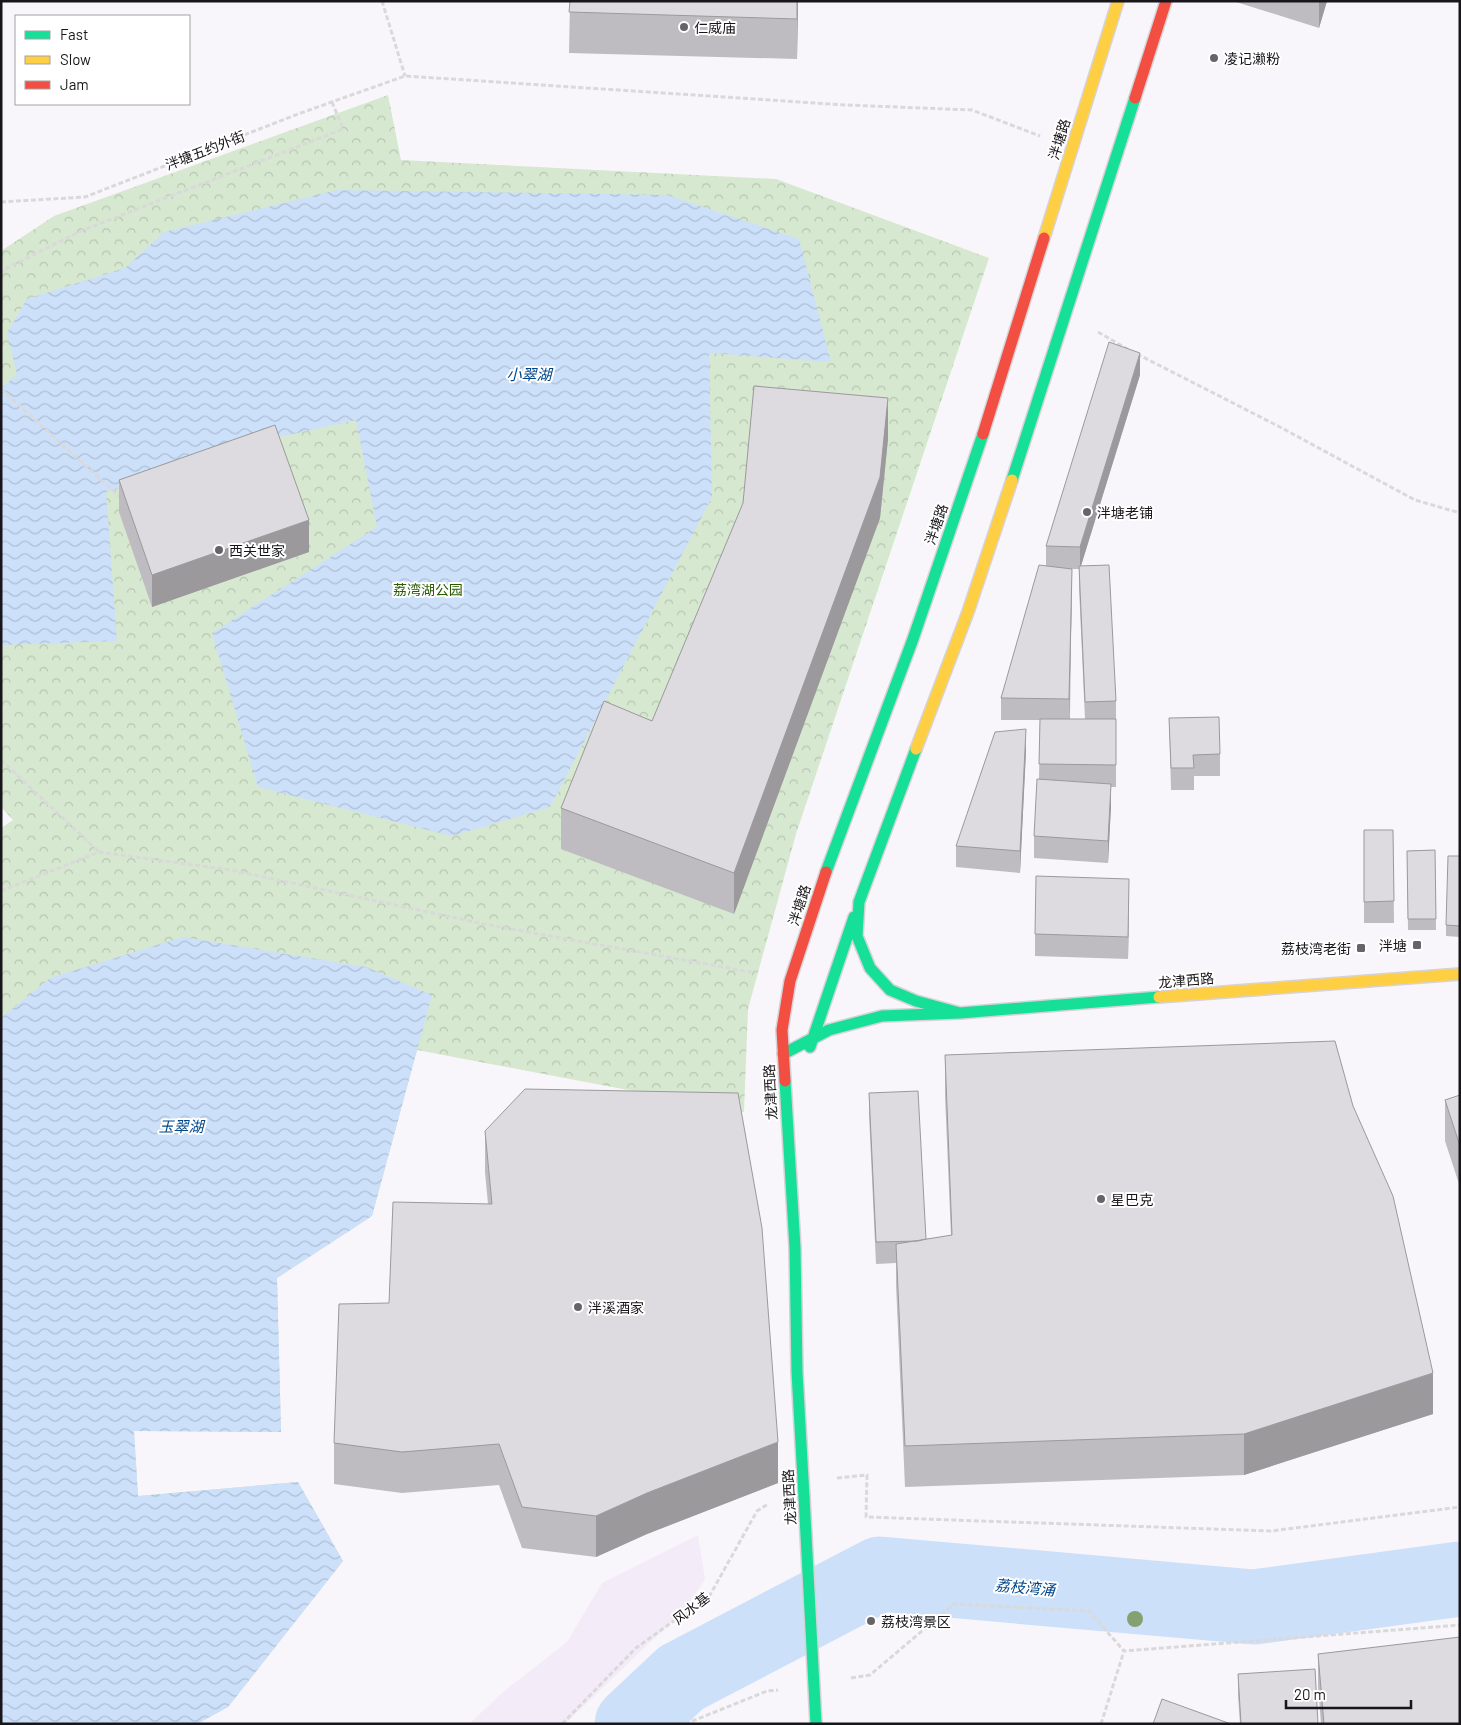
<svg xmlns="http://www.w3.org/2000/svg" width="1461" height="1725" viewBox="0 0 1461 1725" font-family="Barlow,'Noto Sans SC',sans-serif">
  <style>
    .built { fill: #f3ebf7 }
    .park { fill: url(#park-crowns) }
    .water { fill: url(#water-waves) }
    .lines { fill: none; stroke-linecap: round; stroke-linejoin: round }
    .river { stroke: #cce0fa; stroke-width: 75 }
    .fast-casing { stroke: #d6d3d8; stroke-width: 14 }
    .slow-casing { stroke: #d6d3d8; stroke-width: 14 }
    .jam-casing { stroke: #d6d3d8; stroke-width: 14 }
    .path { stroke: #dad9da; stroke-width: 3; stroke-dasharray: 5 2.5; stroke-linecap: butt }
    .fast { stroke: #16e098; stroke-width: 11 }
    .slow { stroke: #ffcf43; stroke-width: 11 }
    .jam { stroke: #f24e42; stroke-width: 11 }
    .fast-bridge-casing { stroke: #d6d3d8; stroke-width: 14; stroke-linecap: butt }
    .fast-bridge { stroke: #16e098; stroke-width: 11 }
    .tree { fill: #86a171 }
    .wall { fill: #bebcc0; fill-rule: evenodd }
    .shaded-wall { fill: #9b999c }
    .building { fill: #dddbdf; stroke: #9b999c }
    .poi-dot { fill: #676469; stroke: #fff; stroke-width: 2 }
    .labels { text-anchor: middle; dominant-baseline: central; stroke-width: 4; stroke-linejoin: round; paint-order: stroke }
    .poi-label { font-size: 14px; fill: #18161a; stroke: #fff; text-anchor: start }
    .street-label { font-size: 14px; fill: #18161a; stroke: #fff }
    .park-label { font-size: 14px; fill: #275c00; stroke: #fff }
    .water-label { font-size: 15px; font-style: italic; fill: #004689; stroke: #fff }
  </style>
  <defs>
    <pattern id="park-crowns" width="20" height="18" patternUnits="userSpaceOnUse" patternTransform="scale(1.25)"><rect width="20" height="18" fill="#d6e8cf"/><path d="M2 6a3 3 0 1 1 6 0M12 15a3 3 0 1 1 6 0" fill="none" stroke="#b7c6b1"/></pattern>
    <pattern id="water-waves" width="16" height="10" patternUnits="userSpaceOnUse" patternTransform="scale(1.25)"><rect width="16" height="10" fill="#cce0fa"/><path d="M0 5q4-4 8 0t8 0" fill="none" stroke="#aebfd6"/></pattern>
  </defs>
  <rect width="100%" height="100%" fill="#f9f6fb"/>
  <!-- built -->
  <path class="built" d="M698,1535L705,1579L686,1608L565,1724H469L503,1692L567,1642L602,1583Z"/>
  <!-- park -->
  <path class="park" d="M388,95L401,160L776,179L989,258L796,834L748,1009L744,1112L417,1050L372,1216L277,1278L281,1432L134,1431L138,1496L298,1482L343,1561L228,1707L197,1724H1V828L13,820L1,807V251L54,216Z"/>
  <!-- water -->
  <path class="water" d="M337,190L667,195L799,239L831,362L709,353L712,497L550,807L452,836L258,787L212,633L377,527L356,420L261,441L106,492L117,641L1,645V389L17,374L7,333L27,299L125,268L164,232Z
    M183,937L366,967L432,995L372,1216L277,1278L281,1432L134,1431L138,1496L298,1482L343,1561L228,1707L197,1724H1V1018L50,978Z"/>
  <g class="lines">
    <!-- river -->
    <path class="river" d="M632,1724L681,1678L880,1574L1254,1607L1460,1579"/>
    <defs>
      <path id="fast" d="M1012,480L1135,98
        M916,749L859,902L857,936L870,968L890,990L916,1001L960,1013
        M826,872L913,639L983,434
        M810,1047L854,917
        M783,1054L829,1030L882,1016L960,1013L1159,997
        M785,1081L795,1248L797,1372L804,1497"/>
      <path id="slow" d="M1044,238L1118,1
        M916,749L968,612L1012,480
        M1159,997L1460,974"/>
      <path id="jam" d="M1135,98L1166,1
        M983,434L1044,238
        M785,1081L782,1030L790,981L826,872"/>
    </defs>
    <!-- fast casing -->
    <use href="#fast" class="fast-casing"/>
    <!-- slow casing -->
    <use href="#slow" class="slow-casing"/>
    <!-- jam casing -->
    <use href="#jam" class="jam-casing"/>
    <!-- path -->
    <path class="path" d="M382,1L405,76
      M1,202L85,197L298,114L405,76L846,105L972,110L1040,136
      M1,275L5,269L81,231L343,129L332,102
      M1098,332L1129,350
      M1137,354L1278,426L1415,500L1460,513
      M1,389L121,498
      M1,760L99,852
      M1,891L99,852L231,870L484,924L756,973
      M837,1478L867,1475L866,1517L1271,1531L1460,1507
      M851,1678L870,1675L954,1604L1089,1611L1124,1651L1460,1625
      M562,1724L636,1648L710,1595L757,1511L768,1504
      M685,1724L767,1691L778,1690
      M1101,1724L1124,1651"/>
    <!-- fast -->
    <use href="#fast" class="fast"/>
    <!-- slow -->
    <use href="#slow" class="slow"/>
    <!-- jam -->
    <use href="#jam" class="jam"/>
    <defs>
      <path id="fast-bridge" d="M804,1497L816,1724"/>
    </defs>
    <!-- fast-bridge casing -->
    <use href="#fast-bridge" class="fast-bridge-casing"/>
    <!-- fast-bridge -->
    <use href="#fast-bridge" class="fast-bridge"/>
  </g>
  <!-- trees -->
  <circle class="tree" cx="1135" cy="1619" r="8"/>
  <!-- wall -->
  <path class="wall" d="M570,1H798L797,59L569,53Z
    M1233,1H1327L1319,28Z
    M1140,375L1081,566L1116,701V787H1111V806L1108,863L1034,858V836L1039,779L1040,720H1001V698L1046,566V546ZM1072,569H1079V588L1085,719H1070Z
    M888,439L880,518L734,914L561,849V808L652,721Z
    M119,480L309,552L152,607L119,512Z
    M1169,718L1220,754V776H1194V790H1171Z
    M1026,751L1020,873L956,867V846Z
    M1364,830H1393L1394,923H1364Z
    M1435,850L1436,930H1408L1407,851Z
    M1460,856V937L1446,936V925Z
    M1129,901L1128,959L1035,956V934Z
    M945,1055L1433,1414L1244,1475L905,1487L896,1285V1263L876,1264L869,1115V1093L926,1239L951,1236L945,1096Z
    M1460,1095V1187L1445,1141V1100Z
    M485,1131L778,1483L647,1534L596,1557L522,1548L499,1485L402,1493L334,1484V1443L389,1303L488,1204L485,1172Z
    M1318,1654L1460,1724H1321L1318,1686Z
    M1238,1674L1318,1724H1240L1238,1696Z"/>
  <!-- shaded-wall -->
  <path class="shaded-wall" d="M797,1H798L797,59Z
    M1319,1H1327L1319,28Z
    M1140,353V375L1080,569V547Z
    M888,398V439L880,518L734,914V873Z
    M309,520V552L152,607V575Z
    M1072,569V591L1069,721V699Z
    M1026,729V751L1020,873V851Z
    M1111,784V806L1108,863V841Z
    M1129,879V901L1128,959V937Z
    M1433,1373V1414L1244,1475V1434Z
    M778,1442V1483L647,1534L596,1557V1516L647,1493Z"/>
  <!-- building -->
  <path class="building" d="M570,1H797V19L569,12Z
    M1109,342L1140,353L1080,547L1046,546Z
    M754,386L888,398L880,477L734,873L561,808L604,701L652,721L743,503Z
    M275,425L309,520L152,575L119,480Z
    M1039,565L1072,569L1069,699L1001,698Z
    M1109,565L1116,701L1085,702L1079,566Z
    M1219,717L1220,754L1193,755L1194,768H1171L1169,718Z
    M1040,719H1116V765L1039,764Z
    M1026,729L1020,851L956,846L995,732Z
    M1037,779L1111,784L1108,841L1034,836Z
    M1364,830H1393L1394,901L1364,902Z
    M1435,850L1436,919H1408L1407,851Z
    M1448,856H1460V926L1446,925Z
    M1036,876L1129,879L1128,937L1035,934Z
    M1335,1041L1353,1106L1393,1196L1433,1373L1244,1434L905,1446L896,1244L952,1235L945,1055Z
    M525,1089L738,1093L762,1228L778,1442L647,1493L596,1516L522,1507L499,1444L402,1452L334,1443L339,1304L389,1303L393,1202L492,1204L485,1131Z
    M918,1091L926,1239L918,1241L876,1242L869,1093Z
    M1460,1095V1146L1445,1100Z
    M1460,1637V1724H1324L1318,1654Z
    M1315,1669L1318,1724H1241L1238,1674Z
    M1162,1699L1231,1724H1153Z"/>
  <!-- markers -->
  <g class="poi-dot">
    <circle cx="684" cy="27" r="5"/>
    <circle cx="1214" cy="58" r="5"/>
    <circle cx="1087" cy="512" r="5"/>
    <circle cx="219" cy="550" r="5"/>
    <rect x="1412" y="940" width="10" height="10" rx="2.5"/>
    <rect x="1356" y="943" width="10" height="10" rx="2.5"/>
    <circle cx="1101" cy="1199" r="5"/>
    <circle cx="578" cy="1307" r="5"/>
    <circle cx="871" cy="1621" r="5"/>
  </g>
  <g class="labels">
    <!-- poi labels -->
    <g class="poi-label">
      <text x="694" y="27">仁威庙</text>
      <text x="1224" y="58">凌记濑粉</text>
      <text x="1097" y="512">泮塘老铺</text>
      <text x="229" y="550">西关世家</text>
      <text x="1407" y="945" text-anchor="end">泮塘</text>
      <text x="1351" y="948" text-anchor="end">荔枝湾老街</text>
      <text x="1111" y="1199">星巴克</text>
      <text x="588" y="1307">泮溪酒家</text>
      <text x="881" y="1621">荔枝湾景区</text>
    </g>
    <!-- street labels -->
    <g class="street-label">
      <text transform="translate(1059 139) rotate(-73)">泮塘路</text>
      <text transform="translate(205 150) rotate(-21)">泮塘五约外街</text>
      <text transform="translate(936 524) rotate(-71)">泮塘路</text>
      <text transform="translate(799 905) rotate(-72)">泮塘路</text>
      <text transform="translate(1186 980) rotate(-5)">龙津西路</text>
      <text transform="translate(770 1092) rotate(-93)">龙津西路</text>
      <text transform="translate(789 1497) rotate(-93)">龙津西路</text>
      <text transform="translate(691 1608) rotate(-38)">风水基</text>
    </g>
    <!-- park labels -->
    <g class="park-label">
      <text x="428" y="589">荔湾湖公园</text>
    </g>
    <!-- water labels -->
    <g class="water-label">
      <text x="529" y="374">小翠湖</text>
      <text x="181" y="1126">玉翠湖</text>
      <text transform="translate(1025 1587) rotate(5)">荔枝湾涌</text>
    </g>
  </g>
  <!-- border -->
  <rect width="1461" height="1725" fill="none" stroke="#18161a" stroke-width="5"/>
  <!-- legend -->
  <rect x="15" y="15" width="175" height="90" fill="#ffffff" stroke="#a3a2a3"/>
  <rect x="25" y="31" width="25" height="8" fill="#16e098" stroke="#a3a2a3"/>
  <text x="60" y="40" font-size="15" fill="#18161a">Fast</text>
  <rect x="25" y="56" width="25" height="8" fill="#ffcf43" stroke="#a3a2a3"/>
  <text x="60" y="65" font-size="15" fill="#18161a">Slow</text>
  <rect x="25" y="81" width="25" height="8" fill="#f24e42" stroke="#a3a2a3"/>
  <text x="60" y="90" font-size="15" fill="#18161a">Jam</text>
  <!-- scale -->
  <path d="M1286 1700v8h125v-8" fill="none" stroke="#18161a" stroke-width="2.5"/>
  <text x="1294" y="1700" font-size="15" fill="#18161a" stroke="#ffffff" stroke-width="4" paint-order="stroke">20 m</text>
</svg>
